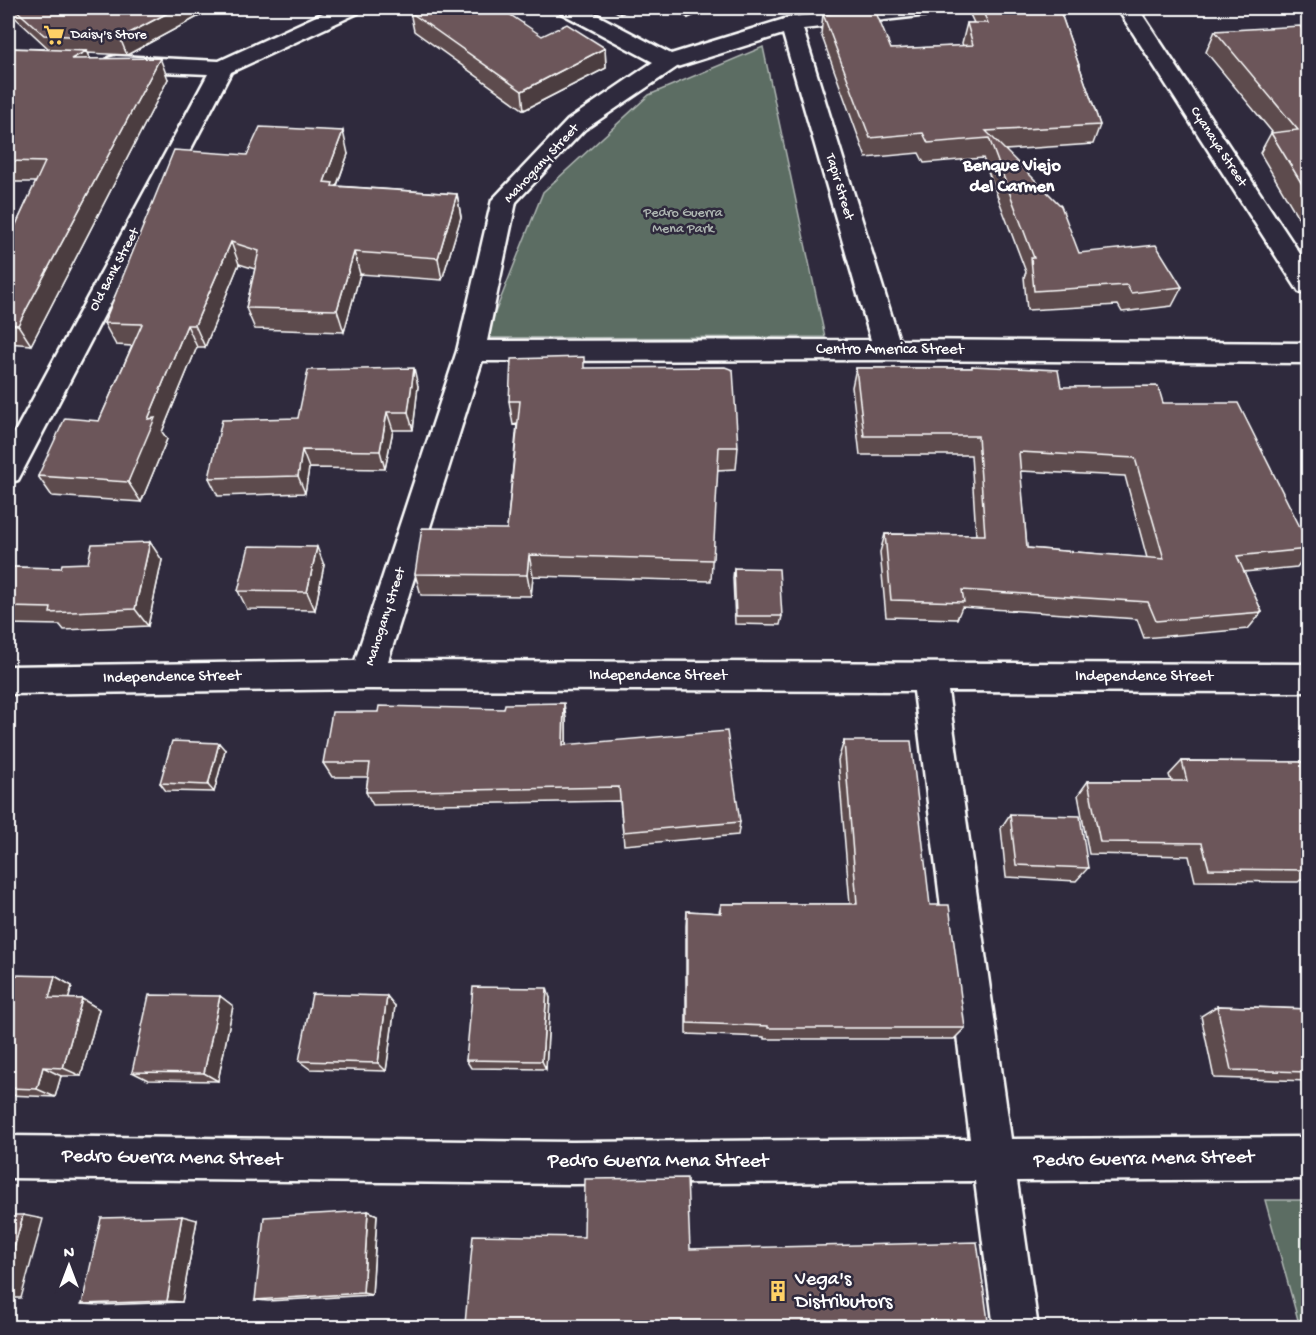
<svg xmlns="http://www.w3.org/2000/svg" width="1316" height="1335" viewBox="0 0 1316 1335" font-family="'Gochi Hand',sans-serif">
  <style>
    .green { fill: #5c6d64; stroke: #aeb6b2; stroke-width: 1.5 }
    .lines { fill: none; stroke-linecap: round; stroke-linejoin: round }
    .minor-casing { stroke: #fff; stroke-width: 5 }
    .minor { fill: #2f2a3d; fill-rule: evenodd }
    .wall { fill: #5d4b4d; stroke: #fff; stroke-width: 1.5; fill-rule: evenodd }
    .shaded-wall { fill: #4c3d3f; stroke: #fff; stroke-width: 1.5 }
    .building { fill: #6c575a; stroke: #fff; stroke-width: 1.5; fill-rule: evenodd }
    .labels { text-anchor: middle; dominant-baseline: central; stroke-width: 5; stroke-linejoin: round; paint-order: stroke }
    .far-poi-label { font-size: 14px; fill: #fff; stroke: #2f2a3d; text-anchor: start }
    .far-street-label { font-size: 14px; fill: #fff; stroke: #2f2a3d }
    .far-park-label { font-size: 14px; fill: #aeb6b2; stroke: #2f2a3d }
    .street-label { font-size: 16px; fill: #fff; stroke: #2f2a3d }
    .far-district-label { font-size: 18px; font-weight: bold; fill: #fff; stroke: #2f2a3d }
    .near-street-label { font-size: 20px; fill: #fff; stroke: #2f2a3d }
    .near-poi-label { font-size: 20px; fill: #fff; stroke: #2f2a3d; text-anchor: start }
  </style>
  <rect width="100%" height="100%" fill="#2f2a3d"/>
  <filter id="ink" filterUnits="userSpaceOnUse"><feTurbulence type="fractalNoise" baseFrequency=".0167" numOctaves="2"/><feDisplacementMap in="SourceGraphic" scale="12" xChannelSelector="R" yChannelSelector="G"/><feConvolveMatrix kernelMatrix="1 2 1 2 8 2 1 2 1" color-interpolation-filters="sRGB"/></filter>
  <g filter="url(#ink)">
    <!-- green -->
    <path class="green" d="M763,47L825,337L485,338L543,192L649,95Z
      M1265,1200H1308V1327H1300Z"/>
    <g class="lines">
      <defs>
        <path id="minor" d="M334,8H361L358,13L231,72L18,480L8,483V445L208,74L116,70L108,68L105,63L108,58L116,56L219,61Z
          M558,8H584L671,54L791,17L883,8H948L946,13L938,14L803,29L899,340L1308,343V363L888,360L482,361L388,661L1308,664V692L948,691L1011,1139L1308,1137V1179L1017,1181L1038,1328H994L975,1181L572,1184L8,1178V1136L572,1142L970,1139L914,691L367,689L8,694V666L355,661L457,351L492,200L568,120L653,62L561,13ZM783,34L871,340L487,341L516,202L584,130L677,67Z
          M1117,8H1138L1308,266V295L1299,292Z"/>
      </defs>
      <!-- minor casing -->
      <use href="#minor" class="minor-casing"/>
      <!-- minor -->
      <use href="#minor" class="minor"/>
    </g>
    <!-- wall -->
    <path class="wall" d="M8,8H214L127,55L87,53L90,59L168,79L31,345L8,343V242L36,182H8V48L49,49L8,11Z
      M610,8H635L620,14Z
      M672,8H711L688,18Z
      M967,8H1059L1100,125L1093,144L1005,150L1079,253L1182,287L1172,306L1122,312L1118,305L1027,310L1024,277L1026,272L983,158L924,163L919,153L866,158L821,34L823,14L891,49L963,46L962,43L967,23H974Z
      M410,12L605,48L606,68L524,110L414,31Z
      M1215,31L1308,37V234L1260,153L1271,133L1272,132L1206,52Z
      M348,154L337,186L457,194L461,217L442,280L360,274L344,332L255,329L246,308L255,269L239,264L205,347H197L162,432L167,439L141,502L52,496L38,476L99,421L132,346L116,345L104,323L247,155Z
      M972,366L1061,387L1163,403L1308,543V552L1297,567L1244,572L1262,612L1248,629L1144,638L1137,619L962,607L957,619L886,617L880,552L885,534L976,535L971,455H860L852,387L856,368H972ZM1020,471L1125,476L1147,558L1027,548Z
      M585,368L738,447L736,469L717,470L711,581L533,576L531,596L421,595L415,574L507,529L517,424L513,425L509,401Z
      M418,386L413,430H393L385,469L309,468L305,493L218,496L209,478L298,418Z
      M162,560L148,626L64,630L60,625L8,624V567L61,568Z
      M324,565L315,610L247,609L238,591Z
      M734,568L782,616L780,625L735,624L733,578Z
      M378,712L566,718V745L740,822L738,835L624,845L620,801L373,805L366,792L368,777H332L323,763Z
      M844,741L930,905L965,1028L954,1039H764V1037L686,1034V926L687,911L719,913L721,904H850L838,760Z
      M225,750L214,792L166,791L160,783Z
      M1182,761L1308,762V874L1298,882L1195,881L1189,856L1089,854L1078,795L1088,781H1171L1169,775Z
      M1010,814L1088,868L1076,881L1006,877L1001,828Z
      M55,976L72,986L68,999H82L99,1009L81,1076H61L55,1097L8,1095V985Z
      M220,996L233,1006L218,1081L148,1080L132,1072Z
      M550,998L546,1069L471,1068L466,1060Z
      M395,1006L386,1071L310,1069L299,1061Z
      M1217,1006L1308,1009V1081L1214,1078L1201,1016Z
      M368,1211L377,1215L372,1295L268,1301L255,1300Z
      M197,1220L182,1302L101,1305L82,1304Z
      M690,1249L989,1328H553L465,1324Z"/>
    <!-- shaded-wall -->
    <path class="shaded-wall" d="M177,8H214L127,55L120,38Z
      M620,8H635L620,14Z
      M688,8H711L688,18Z
      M605,48L606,68L524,110L522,91Z
      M86,51L96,72L71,59Z
      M160,58L168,79L31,345L18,325Z
      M343,131L348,154L335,190L324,182Z
      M457,194L461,217L442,280L438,258Z
      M231,242L239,264L205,347L195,325Z
      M354,252L360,274L344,332L337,310Z
      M187,325L197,347L162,432L167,439L141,502L128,482L148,419Z
      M414,368L418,386L413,430L408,412Z
      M387,412L393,430L385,469L380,451Z
      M302,450L309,468L305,493L298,476Z
      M150,542L162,560L148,626L135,609Z
      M317,547L324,565L315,610L307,592Z
      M529,555L533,576L531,596L527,575Z
      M564,703L566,718V759L563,745Z
      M219,743L225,750L214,792L208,785Z
      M55,976L72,986L66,1008L49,998Z
      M547,988L550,998L546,1069L542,1061Z
      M220,996L233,1006L218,1081L204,1073Z
      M387,996L395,1006L386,1071L378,1063Z
      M82,999L99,1009L81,1076L63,1068Z
      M43,1067L61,1076L55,1097L37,1089Z
      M368,1211L377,1215L372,1295L363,1293Z
      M23,1215L43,1219L21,1298H8V1270Z
      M182,1216L197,1220L182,1302L167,1301Z"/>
    <!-- building -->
    <path class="building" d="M14,8H177L120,38L44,35Z
      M420,8H500L542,36L567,24L605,48L522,91L410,12Z
      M981,8H1059L1100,125L986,131L1061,206L1079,253L1156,245L1182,287L1131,293L1127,285L1034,291L1031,258H1034L989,138L928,143L923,133L870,138L823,14L875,10L891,49L973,45L967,23H988Z
      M1300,26L1308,37V194L1271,133L1298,130L1215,31Z
      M8,48L86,51L71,59L160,58L18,325L8,324V242L45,162L8,161Z
      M260,127L343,131L324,182L333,183L332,186L457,194L438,258L354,252L337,310L246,308L259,251L231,242L195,325H187L148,419L155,418L128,482L38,476L65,418L99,421L142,324L104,323L174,150L247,155Z
      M584,357V368L725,367L733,370L738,447H719L713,560L529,555L527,575L415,574L422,528L507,529L520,401H509L511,359Z
      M972,366L1058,370L1061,387L1158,386L1163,403H1238L1308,543V549L1237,556L1262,612L1156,621L1148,602L962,590L964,602L891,600L885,534L985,535L978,436H864L856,368H972ZM1019,452L1135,458L1164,559L1027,548Z
      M414,368L408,412H387L380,451L302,450L298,476L209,478L222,420L298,418L308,370Z
      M150,542L135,609L50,613L51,608L8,607V567L61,568L62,564L88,563L92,544Z
      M249,546L317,547L307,592L238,591Z
      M734,568L779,569L782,616H736Z
      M564,703L563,745L727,731L740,822L623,832L619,787L366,792L370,763H323L332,712H378L379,706L504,709L505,704Z
      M172,741L219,743L208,785L160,783Z
      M844,741H911L930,905H949L965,1028H768V1026L687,1023V911L721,913V904H857Z
      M1182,761L1308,762V843H1306L1308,850V870L1209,869L1202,843L1100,842L1088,781H1187Z
      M1010,814L1080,816L1088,868L1016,865Z
      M11,975L55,976L49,998L82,999L63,1068L43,1067L37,1089L8,1088V985Z
      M473,987L547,988L542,1061L466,1060Z
      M312,994L387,996L378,1063L299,1061Z
      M149,995L220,996L204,1073L132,1072Z
      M1217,1006L1308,1009V1072L1231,1070Z
      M687,1178L690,1249L977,1242L989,1328H579L465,1324L473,1235L584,1237L585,1179Z
      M368,1211L363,1293L255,1300L264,1217Z
      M8,1215H23L8,1270Z
      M182,1216L167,1301L82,1304L101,1218Z"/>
  </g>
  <!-- icons -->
  <defs>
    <symbol id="supermarket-bare" viewBox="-9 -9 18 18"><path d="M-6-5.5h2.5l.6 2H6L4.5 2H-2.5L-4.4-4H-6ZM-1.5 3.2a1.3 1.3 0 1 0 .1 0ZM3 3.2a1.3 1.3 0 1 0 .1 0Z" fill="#ffd166" stroke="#2f2a3d" stroke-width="2.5" paint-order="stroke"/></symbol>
    <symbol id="building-bare" viewBox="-9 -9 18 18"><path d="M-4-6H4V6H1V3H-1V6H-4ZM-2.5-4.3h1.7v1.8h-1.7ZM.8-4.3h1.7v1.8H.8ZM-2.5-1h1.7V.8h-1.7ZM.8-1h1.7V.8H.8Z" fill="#ffd166" stroke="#2f2a3d" stroke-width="2.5" paint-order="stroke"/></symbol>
  </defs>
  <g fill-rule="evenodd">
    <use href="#supermarket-bare" x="39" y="20" width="30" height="30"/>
    <use href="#building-bare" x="763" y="1276" width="30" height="30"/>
  </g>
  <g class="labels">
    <!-- far-poi labels -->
    <g class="far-poi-label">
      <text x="71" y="35">Daisy's Store</text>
    </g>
    <!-- far-street labels -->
    <g class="far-street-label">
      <text transform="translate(1218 147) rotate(57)">Cyanaya Street</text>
      <text transform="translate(542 164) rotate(-47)">Mahogany Street</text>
      <text transform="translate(839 187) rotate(73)">Tapir Street</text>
      <text transform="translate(115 270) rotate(-62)">Old Bank Street</text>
      <text transform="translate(386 617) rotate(-72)">Mahogany Street</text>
    </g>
    <!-- far-park labels -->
    <g class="far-park-label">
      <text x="683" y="213">Pedro Guerra<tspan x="683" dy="16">Mena Park</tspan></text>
    </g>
    <!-- street labels -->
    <g class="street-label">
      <text x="890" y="350">Centro America Street</text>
      <text x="658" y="676">Independence Street</text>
      <text x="1144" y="677">Independence Street</text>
      <text transform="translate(172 678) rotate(-1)">Independence Street</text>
    </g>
    <!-- far-district labels -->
    <g class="far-district-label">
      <text x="1012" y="166">Benque Viejo<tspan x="1012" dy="21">del Carmen</tspan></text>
    </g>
    <!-- near-street labels -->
    <g class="near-street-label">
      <text transform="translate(172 1159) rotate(1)">Pedro Guerra Mena Street</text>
      <text transform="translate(1144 1160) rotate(-1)">Pedro Guerra Mena Street</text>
      <text x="658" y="1162">Pedro Guerra Mena Street</text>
    </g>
    <!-- near-poi labels -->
    <g class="near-poi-label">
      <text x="795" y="1280">Vega's<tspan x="795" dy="23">Distributors</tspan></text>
    </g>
  </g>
  <!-- margin -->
  <rect width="1316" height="1335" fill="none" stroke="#2f2a3d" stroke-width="30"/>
  <rect x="15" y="15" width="1286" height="1305" fill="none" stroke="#fff" stroke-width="2" filter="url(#ink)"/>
  <!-- north arrow -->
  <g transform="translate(69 1266)" stroke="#2f2a3d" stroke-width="4.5" paint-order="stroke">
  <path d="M0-4.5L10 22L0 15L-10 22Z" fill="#ffffff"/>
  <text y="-9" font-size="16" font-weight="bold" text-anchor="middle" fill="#ffffff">N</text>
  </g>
</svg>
